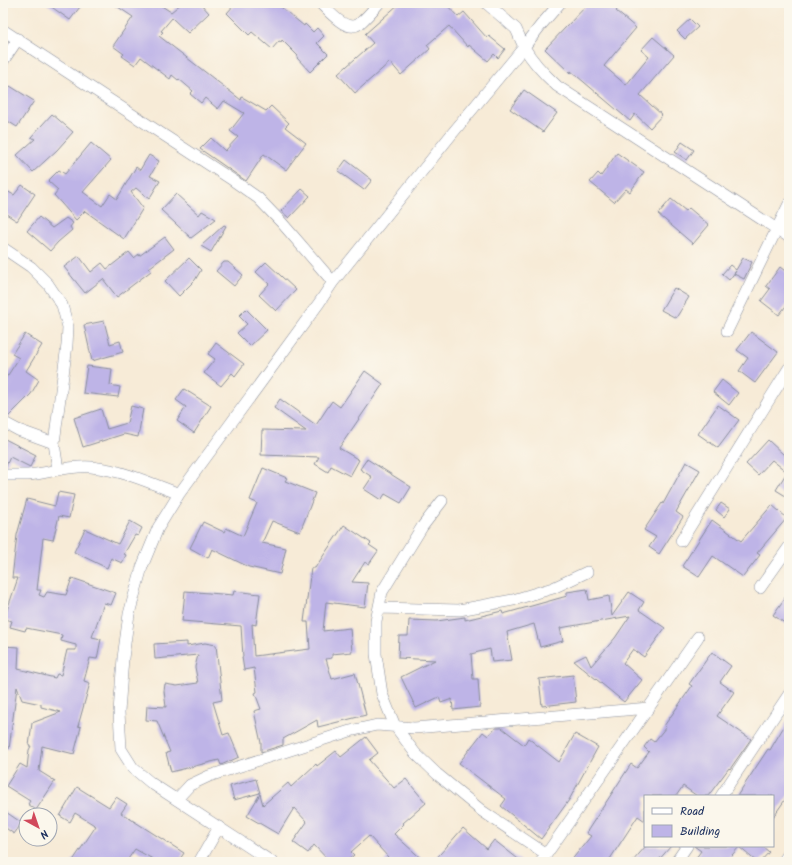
<svg xmlns="http://www.w3.org/2000/svg" width="792" height="865" viewBox="0 0 792 865" font-family="Kalam,sans-serif">
  <style>
    .building { fill: #beb4e7 }
    .lines { fill: none; stroke-linecap: round; stroke-linejoin: round }
    .street-casing { stroke: #898d9a; stroke-width: 12 }
    .street { stroke: #fff; stroke-width: 11 }
  </style>
  <rect width="100%" height="100%" fill="#fbf7ec"/>
  <filter id="ink" filterUnits="userSpaceOnUse"><feTurbulence type="fractalNoise" baseFrequency=".025" numOctaves="2"/><feDisplacementMap in="SourceGraphic" scale="8" xChannelSelector="R" yChannelSelector="G"/><feConvolveMatrix kernelMatrix="1 2 1 2 8 2 1 2 1" color-interpolation-filters="sRGB"/></filter>
  <filter id="wash" filterUnits="userSpaceOnUse"><feTurbulence type="fractalNoise" baseFrequency=".012" numOctaves="4" result="noise"/><feDisplacementMap in="SourceGraphic" scale="16" xChannelSelector="R" yChannelSelector="G"/><feGaussianBlur stdDeviation="0.9" result="paint"/><feColorMatrix in="noise" values="0 0 0 0 0 0 0 0 0 0 0 0 0 0 0 0 0 1.4 0 .05"/><feComposite in="paint" operator="in"/></filter>
  <g filter="url(#wash)">
    <rect width="100%" height="100%" fill="#f7ebd7"/>
    <g id="blocks">
      <!-- building -->
      <path class="building" d="M46,3H83L70,20Z
        M112,3H157L171,12L182,3H200L209,13L188,33L172,18L161,31L163,32L159,36L241,100L242,97L266,111L271,106L289,123L285,127L306,143L286,170L264,154L246,181L200,149L211,138L225,151L238,137L230,131L244,113L224,101L218,109L205,98L201,103L190,94L193,91L179,79L178,80L172,75L170,79L141,57L135,65L122,56L124,54L113,46L133,17Z
        M236,3H276L304,26L305,24L313,32L317,28L324,36L317,43L328,54L310,72L297,58L298,56L282,40L281,42L279,41L272,49L252,32L249,35L227,13Z
        M400,3H445L458,17L464,12L487,38L489,36L505,49L498,58L494,54L488,61L469,45L468,47L449,26L427,45L430,49L401,75L390,62L355,93L338,74L373,43L365,34Z
        M589,3H623L616,11L636,28L604,66L626,85L649,57L641,50L653,37L674,55L640,95L662,115L650,128L635,114L630,121L571,71L570,73L545,49Z
        M690,19L698,27L685,39L677,31Z
        M10,86L34,101L17,127L3,118V97Z
        M524,90L557,113L543,132L510,109Z
        M52,114L73,132L57,150L33,172L17,155L35,139L31,137Z
        M682,142L694,150L687,160L675,152Z
        M91,143L111,160L83,192L102,206L110,194L117,199L136,167L140,170L149,155L159,161L150,176L160,181L149,199L136,188L131,192L143,208L124,239L85,211L76,220L54,195L58,190L48,181L59,170L65,174Z
        M617,153L644,172L630,192L626,189L614,202L590,182L598,173L601,176Z
        M346,160L372,180L364,190L338,171Z
        M22,185L35,194L17,221L3,212V189L14,195Z
        M302,189L310,196L289,218L281,211Z
        M176,194L199,215L202,211L216,219L191,238L161,210Z
        M671,199L686,211L689,208L709,225L693,244L658,214Z
        M39,217L52,228L66,218L73,223L70,227L72,230L58,242L50,251L27,231Z
        M224,225L226,226L211,252L201,246Z
        M165,237L174,249L149,268L151,271L117,297L103,279L85,293L64,267L79,256L91,272L102,263L107,269L129,252L134,258L139,254V256Z
        M189,258L201,270L195,280L179,296L165,281Z
        M743,258L752,262L744,279L734,274L736,271L729,280L722,274L730,265L736,270Z
        M224,262H228L243,275L234,286L216,271Z
        M266,262L296,290L276,311L259,295L269,284L256,272Z
        M780,267L789,274V302L779,315L761,301L770,289L766,286Z
        M674,288L689,297L676,318L661,310Z
        M246,309L267,330L250,346L237,333L247,324L239,316Z
        M104,321L110,344L120,341L123,352L92,361L84,325Z
        M751,332L778,352L755,383L739,371L748,358L737,350Z
        M25,334L42,345L26,371L39,380L31,394L8,417L3,415V381L8,375L19,358L12,354Z
        M216,343L244,364L235,376L232,373L221,386L204,373L215,359L208,354Z
        M87,366L112,369L110,385L120,387L118,397L83,393Z
        M365,371L383,384L339,448L359,460L350,476L331,466L328,472L315,464L319,457L261,455L262,430L306,431L274,408L280,399L316,425L332,401L340,407Z
        M722,380L738,393L729,405L713,392Z
        M184,389L211,406L194,433L177,421L186,407L176,400Z
        M718,405L739,420L718,448L698,434Z
        M131,406L143,409L138,437L124,434L83,447L74,418L101,409L107,429L127,423Z
        M3,438L36,455L30,467L10,457L5,468H3Z
        M768,440L784,455L789,449V498L776,490L787,472L772,460L758,475L746,464Z
        M367,459L411,487L401,503L385,494L381,500L364,489L372,477L360,469Z
        M686,462L700,470L676,512L683,517L659,554L649,547L656,537L644,530L662,503L663,504Z
        M263,468L287,478L285,481L315,493L300,532L272,521L262,543L286,548L280,574L249,567L212,549L208,558L190,548L203,522L224,532L226,528L243,536L257,503L250,500Z
        M58,492L74,495L69,518L59,516L53,540L43,538L37,590H41L39,595L44,597L47,592L66,595L72,578L116,593L111,605L104,603L92,637L101,639L97,659L90,658L84,681L90,683L78,726L81,727L74,754L42,746L39,771L55,781L36,810L28,804L30,801L6,786L20,764L27,768L29,750L31,746H29L32,723L61,712L41,707V704L22,700L17,687L9,749L3,748V646L19,647L18,669L55,678L57,674L61,675L67,650H76V645L61,641L62,635L26,628L25,631L10,627L12,621L4,619L18,578H12L17,535L27,499L55,506Z
        M721,503L730,509L724,517L716,510Z
        M772,505L787,518L757,553L760,555L743,577L713,556L699,577L682,566L712,520L741,541Z
        M130,521L142,528L138,536L135,535L124,554L126,555L122,563L111,558L107,568L74,552L85,529L118,544Z
        M344,525L371,543L369,545L378,551L369,564L365,562L352,582L368,583L365,607L326,602L323,631L350,628L352,652L332,654V658L326,659L332,679L355,673L366,715L318,727L317,720L283,739V745L261,752V743L254,711L261,709L255,693L257,692L254,668L244,670L242,657H243L241,626L182,621L185,591L233,595L234,591L260,594L256,625L252,624L254,656L310,649L308,622H304L311,568H315Z
        M587,589L589,600L609,596L612,616L629,592L644,602L639,610L665,628L644,657L633,649L623,663L642,680L624,702L574,661L586,655L591,666L615,638L630,616L560,628L563,641L540,647L534,624L507,632L512,660L492,662L490,649L471,654L473,679H478L480,707L453,710L452,699L441,703L439,697L416,708L401,677L435,660L398,658L399,636H408L409,620L437,621L465,617V620L502,611L503,614L567,596V592Z
        M789,592V626L773,615Z
        M187,642V646L205,643L216,645L222,700L213,702L223,735L229,733L239,757L221,765L219,760L171,772L166,753L170,752L157,721L146,720L147,706L166,707L164,691L165,684L177,686L198,683L195,667L198,655L155,659L154,644Z
        M712,652L731,666L720,682L734,692L717,716L751,739L730,769L729,768L708,796H697L683,786L676,796H645V821L638,816L608,862H570L591,836L586,833L631,764L637,768L649,752L644,747L650,739L654,742L666,727L664,726L692,686L689,684Z
        M573,675L576,702L542,706L539,679Z
        M789,718V794L773,817V796H737L768,749L770,750Z
        M495,728H502L524,745L528,738L559,762L575,734L598,747L569,800L541,839L501,806L506,799L459,763L483,732L488,736Z
        M366,737L378,753L369,760L394,788L406,779L426,803L403,823L404,824L394,834L425,862H384L388,857L369,836L351,852L354,855L346,862H330L314,845L308,853L293,842L307,822L294,808L278,834L247,816L260,794L263,805L288,783L291,787L316,764L317,766L336,751L341,757Z
        M256,779L260,793L234,800L230,786Z
        M77,787L109,807L116,797L127,804L121,813L184,853L178,862H158L135,849L126,862H72L96,826L75,813L70,822L60,816Z
        M3,810L22,823L14,834L3,826Z
        M463,828L487,849L494,840L522,862H433Z
        M646,846H671L657,862H632Z
        M694,846H762L769,852L760,862H757L739,847L726,862H693L701,851Z"/>
    </g>
  </g>
  <g filter="url(#ink)">
    <use href="#blocks" fill-opacity="0" stroke="#898d9a" stroke-width="1"/>
    <g class="lines">
      <defs>
        <path id="street" d="M320,3C329,11 346,33 359,24C366,18 373,10 379,3
          M486,3L516,29L524,47L541,25L560,3
          M3,30L234,181L258,198L282,223L333,282L319,303L179,494L158,528L142,567L129,614L123,658L119,712L121,749L133,768L151,783L272,862
          M3,61L18,39
          M3,248L31,267L48,284L62,305L68,327L67,345L54,443L58,470
          M333,282L451,135L524,47C533,63 544,74 557,86L789,237
          M727,331L789,204
          M3,422L18,430L54,443
          M3,475C11,475 20,475 28,475C49,473 70,465 91,467C122,470 151,483 179,494
          M442,501L422,527L382,592L376,621V654L382,694L395,726L415,753L437,774L482,811L546,854
          M681,541L789,368
          M760,588L789,547
          M379,608L459,610L513,600L553,588L587,572
          M721,796L789,694
          M177,799L190,785L209,776L350,731L377,725L414,728L649,708
          M199,862L219,827
          M541,862L698,637
          M676,862L687,846
          M783,862L789,853"/>
      </defs>
      <!-- street casing -->
      <use href="#street" class="street-casing"/>
      <!-- street -->
      <use href="#street" class="street"/>
    </g>
  </g>
  <!-- margin -->
  <rect width="792" height="865" fill="none" stroke="#fbf7ec" stroke-width="16"/>
  <!-- legend -->
  <rect x="644" y="795" width="130" height="52" fill="#fbf7ec" stroke="#a1a7b3"/>
  <rect x="652" y="808" width="20" height="6" fill="#ffffff" stroke="#a1a7b3"/>
  <text x="680" y="815" font-size="12" fill="#1b2f5e">Road</text>
  <rect x="652" y="825" width="20" height="12" fill="#beb4e7" stroke="#a1a7b3"/>
  <text x="680" y="835" font-size="12" fill="#1b2f5e">Building</text>
  <!-- north arrow -->
  <g transform="translate(38 827) rotate(140)"><circle r="19" fill="#fbf7ec" stroke="#a1a7b3"/>
  <path d="M0-3L7 15L0 10L-7 15Z" fill="#d1495b"/>
  <text y="-6" font-size="11" font-weight="bold" text-anchor="middle" fill="#1b2f5e">N</text>
  </g>
</svg>
